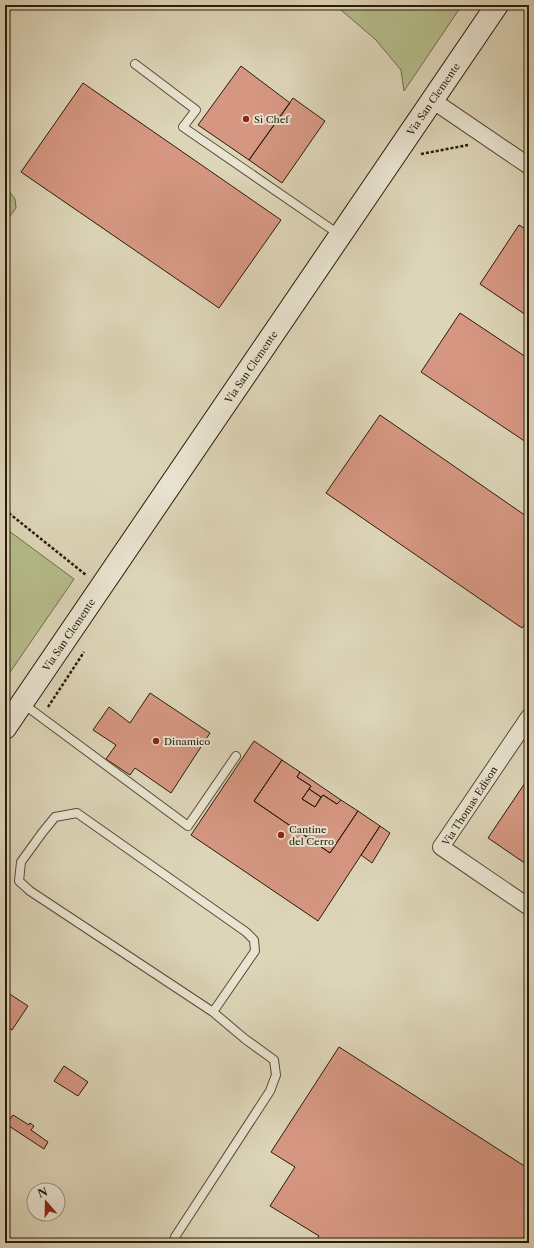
<svg xmlns="http://www.w3.org/2000/svg" width="534" height="1248" viewBox="0 0 534 1248" font-family="'Libre Caslon Text',serif">
  <style>
    .green { fill: #b6bc8b; stroke: #706c4a }
    .building { fill: #d69782; stroke: #2b1c09 }
    .lines { fill: none; stroke-linecap: round; stroke-linejoin: round }
    .service-casing { stroke: #584a35; stroke-width: 10 }
    .minor-casing { stroke: #584a35; stroke-width: 18 }
    .secondary-casing { stroke: #2b1c09; stroke-width: 24 }
    .path { stroke: #2b1c09; stroke-width: 2.5; stroke-dasharray: 3 2; stroke-linecap: butt }
    .service { stroke: #e9e4d1; stroke-width: 8 }
    .minor { stroke: #e9e4d1; stroke-width: 16 }
    .secondary { stroke: #e9e4d1; stroke-width: 22 }
    .poi-dot { fill: #8f2418; stroke: #e9e4d1; stroke-width: 1.5 }
    .labels { text-anchor: middle; dominant-baseline: central; stroke-width: 4; stroke-linejoin: round; paint-order: stroke }
    .street-label { font-size: 10px; fill: #2b1c09; stroke: #e9e4d1 }
    .poi-label { font-size: 10px; fill: #2b1c09; stroke: #e9e4d1; text-anchor: start }
  </style>
  <rect width="100%" height="100%" fill="#ddd5b8"/>
  <filter id="stains"><feTurbulence type="fractalNoise" baseFrequency=".005" numOctaves="4"/><feColorMatrix values="0 0 0 0 .2 0 0 0 0 .09 0 0 0 0 .02 0 0 0 .5 -.17"/></filter>
  <radialGradient id="worn" r=".72"><stop offset=".6" stop-color="#630" stop-opacity="0"/><stop offset="1" stop-color="#630" stop-opacity=".3"/></radialGradient>
  <!-- green -->
  <path class="green" d="M335,5H462L404,91L401,70L375,39Z
    M5,186L15,199L16,208L5,223Z
    M5,528L74,579L6,678L5,677Z"/>
  <!-- building -->
  <path class="building" d="M241,66L290,103L249,160L198,125Z
    M83,83L281,220L219,308L21,172Z
    M293,98L325,121L282,183L249,160Z
    M519,225L529,231V317L480,284Z
    M460,313L529,359V444L421,372Z
    M380,415L529,518V618L522,628L326,493Z
    M150,693L210,733L171,793L135,768L130,775L106,759L116,745L93,730L109,707L130,723Z
    M254,741L282,760L254,801L330,853L358,811L380,826L318,921L191,835Z
    M282,760L300,772L297,777L311,786L302,799L315,807L323,795L337,804L341,800L358,811L330,853L254,801Z
    M300,772L341,800L337,804L323,795L321,797L309,789L311,786L297,777Z
    M529,777V866L488,838Z
    M309,789L321,797L315,807L302,799Z
    M380,826L390,833L372,863L361,855Z
    M5,991L28,1006L12,1030L5,1025Z
    M339,1047L529,1169V1229L520,1243H314L319,1236L270,1206L295,1167L271,1152Z
    M64,1066L88,1082L78,1096L54,1081Z
    M13,1115L29,1125L30,1123L34,1126L31,1130L48,1142L44,1149L6,1124Z"/>
  <g class="lines">
    <defs>
      <path id="service" d="M135,64L196,110L183,127L340,235
        M22,703L188,826L236,756
        M174,1243L175,1237L270,1091L276,1075L274,1060L245,1039L213,1012L30,891L19,881L21,862L42,833L55,817L77,813L246,932L254,940L255,951L213,1012"/>
      <path id="minor" d="M432,100L529,166
        M529,717L441,847L529,907"/>
      <g id="secondary">
        <path id="s1" d="M5,728L497,5"/>
      </g>
    </defs>
    <!-- service casing -->
    <use href="#service" class="service-casing"/>
    <!-- minor casing -->
    <use href="#minor" class="minor-casing"/>
    <!-- secondary casing -->
    <use href="#secondary" class="secondary-casing"/>
    <!-- path -->
    <path class="path" d="M421,154L468,145
      M5,510L86,575
      M48,707L84,652
      M5,756L10,748"/>
    <!-- service -->
    <use href="#service" class="service"/>
    <!-- minor -->
    <use href="#minor" class="minor"/>
    <!-- secondary -->
    <use href="#secondary" class="secondary"/>
  </g>
  <!-- markers -->
  <g class="poi-dot">
    <circle cx="246" cy="119" r="4"/>
    <circle cx="156" cy="741" r="4"/>
    <circle cx="281" cy="835" r="4"/>
  </g>
  <g class="labels">
    <!-- street labels -->
    <g class="street-label">
      <text stroke="none"><textPath href="#s1" startOffset="761">Via San Clemente</textPath></text>
      <text stroke="none"><textPath href="#s1" startOffset="437">Via San Clemente</textPath></text>
      <text stroke="none"><textPath href="#s1" startOffset="113">Via San Clemente</textPath></text>
      <text transform="translate(470 806) rotate(-57)">Via Thomas Edison</text>
    </g>
    <!-- poi labels -->
    <g class="poi-label">
      <text x="254" y="119">Sì Chef</text>
      <text x="164" y="741">Dinamico</text>
      <text x="289" y="829">Cantine<tspan x="289" dy="12">del Cerro</tspan></text>
    </g>
  </g>
  <!-- margin -->
  <rect width="534" height="1248" fill="none" stroke="#ddd5b8" stroke-width="20"/>
  <rect x="6" y="6" width="522" height="1236" fill="none" stroke="#2b1c09" stroke-width="2"/>
  <rect x="10" y="10" width="514" height="1228" fill="none" stroke="#2b1c09"/>
  <!-- north arrow -->
  <g transform="translate(46 1202) rotate(340)"><circle r="19" fill="#e9e4d1" stroke="#9d9481"/>
  <path d="M0-3L7 15L0 10L-7 15Z" fill="#8f2418"/>
  <text y="-6" font-size="11" font-weight="bold" text-anchor="middle" fill="#2b1c09">N</text>
  </g>
  <rect width="100%" height="100%" filter="url(#stains)"/>
  <rect width="100%" height="100%" fill="url(#worn)"/>
</svg>
